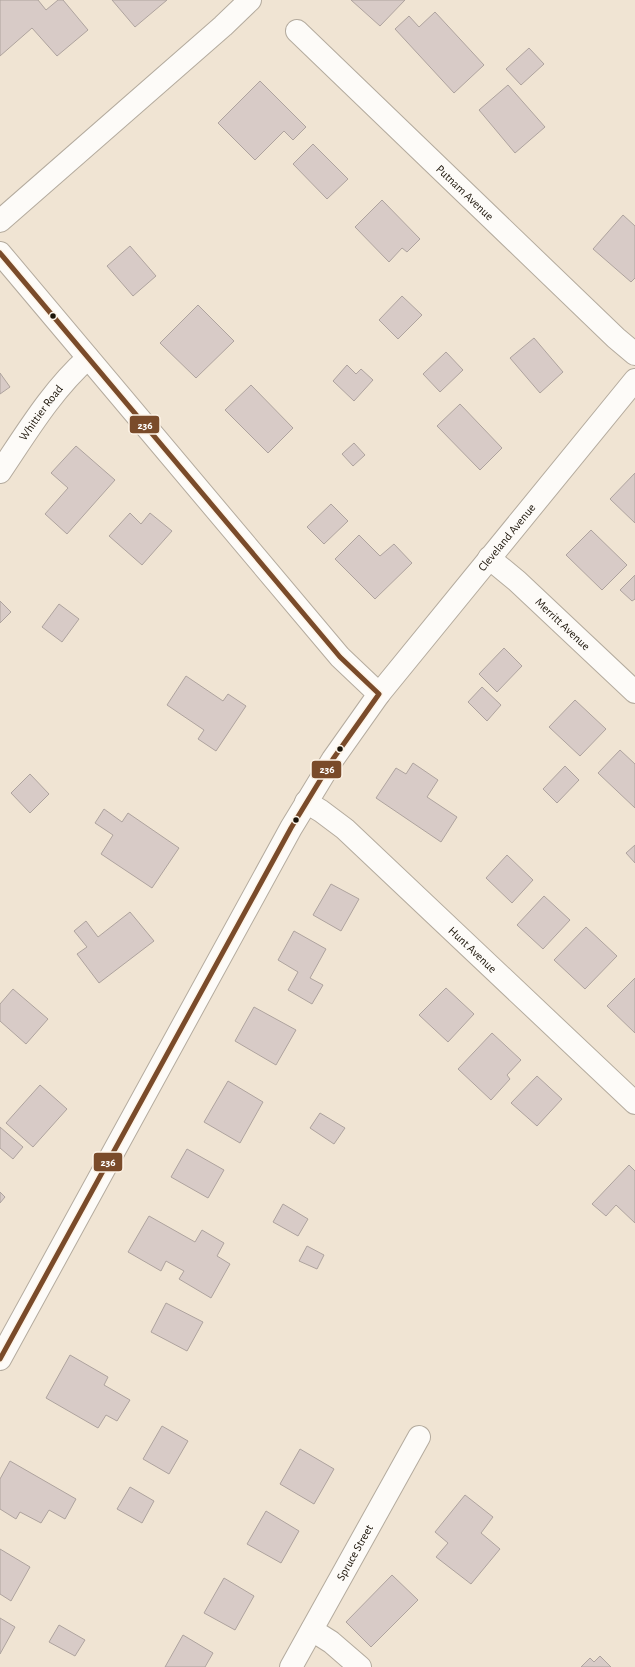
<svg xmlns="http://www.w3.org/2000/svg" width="635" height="1667" viewBox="0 0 635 1667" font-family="'Alegreya Sans',sans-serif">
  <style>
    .building { fill: #d8cbc7; stroke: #aea39e }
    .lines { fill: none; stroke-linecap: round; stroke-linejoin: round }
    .minor-casing { stroke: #b4ab9e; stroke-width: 24 }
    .minor { stroke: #fdfbf8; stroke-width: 22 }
    .bus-1-casing { stroke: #fef5e9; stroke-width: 8 }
    .bus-1 { stroke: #7a4b2a; stroke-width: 5 }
    .bus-dot { fill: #1d150a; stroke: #fef5e9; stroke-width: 1.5 }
    .labels { text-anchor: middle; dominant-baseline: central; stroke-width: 3.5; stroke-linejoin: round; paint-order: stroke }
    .street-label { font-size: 12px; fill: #1d150a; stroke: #fef5e9 }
    .line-badge { stroke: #fef5e9; stroke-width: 1.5 }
    .badge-label { font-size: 11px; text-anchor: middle; font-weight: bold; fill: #fff }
  </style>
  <rect width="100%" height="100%" fill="#f0e4d3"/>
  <!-- building -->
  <path class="building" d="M0,0H38L46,10L58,0H63L88,30L57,56L32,28L0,56Z
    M112,0H167L135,27Z
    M351,0H405L380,26Z
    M435,12L484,65L454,93L395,29L409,16L419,27Z
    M529,48L544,64L521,85L506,69Z
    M260,81L306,127L293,140L284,131L255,160L218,123Z
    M508,85L545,127L515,153L479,110Z
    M313,144L348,179L327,199L293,164Z
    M382,200L420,239L407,252L402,248L389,262L355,227Z
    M623,215L635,226V278L631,282L593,249Z
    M130,246L156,276L133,296L107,266Z
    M402,296L422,315L398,339L379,320Z
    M198,305L234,341L196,378L160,343Z
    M534,338L563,372L540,393L510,358Z
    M446,352L463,370L440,392L423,374Z
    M347,365L356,374L361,369L373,380L354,401L333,381Z
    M0,373L10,387L0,394Z
    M251,385L293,428L268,453L225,410Z
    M460,404L502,448L480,470L437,426Z
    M354,443L365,455L353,466L342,454Z
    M76,446L115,480L67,534L45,514L68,488L51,473Z
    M635,473V523L610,499Z
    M331,504L348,521L324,544L307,527Z
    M130,513L141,524L150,513L172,531L142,565L109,536Z
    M591,530L627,565L602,590L566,555Z
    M359,535L380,556L394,544L412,563L375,599L335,559Z
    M635,575V599L632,601L620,590Z
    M0,601L11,612L0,623Z
    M59,604L79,619L62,642L42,627Z
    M504,648L522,666L497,692L479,674Z
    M186,676L223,701L228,694L246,706L216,751L198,739L204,730L167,705Z
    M482,687L501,705L487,721L468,702Z
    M575,700L606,729L580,756L549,727Z
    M620,750L635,764V808L598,773Z
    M413,763L438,780L427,797L457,817L441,842L376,798L396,768L406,774Z
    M565,766L579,780L557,803L543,789Z
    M30,774L49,794L30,813L11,793Z
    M104,809L122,822L128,813L179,848L152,888L101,854L113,835L95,823Z
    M635,845V863L626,853Z
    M507,855L533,880L512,903L486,878Z
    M331,884L359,899L341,931L313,915Z
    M544,896L570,920L543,949L517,925Z
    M130,912L154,941L99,983L77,954L87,947L74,931L86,921L98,937Z
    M586,927L617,956L585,989L554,960Z
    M294,931L326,949L310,978L323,985L312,1004L288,990L298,972L278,960Z
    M635,978V1033L607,1006Z
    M446,988L474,1014L448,1042L419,1015Z
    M13,989L48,1019L26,1044L0,1021V1004Z
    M254,1007L296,1030L276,1065L235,1041Z
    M492,1033L521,1060L507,1075L510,1079L491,1100L458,1069Z
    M537,1076L562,1099L537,1126L511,1103Z
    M228,1081L263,1102L240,1143L204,1122Z
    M40,1085L67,1109L33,1147L6,1123Z
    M320,1113L345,1128L334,1144L310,1128Z
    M0,1127L23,1147L13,1159L0,1148Z
    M187,1149L224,1170L208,1198L171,1177Z
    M629,1165L635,1171V1223L616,1205L606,1216L592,1204Z
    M0,1192L5,1197L0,1203Z
    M283,1204L308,1219L298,1236L273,1222Z
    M149,1216L195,1242L202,1230L224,1243L217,1256L230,1264L211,1298L179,1279L184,1271L166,1261L161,1271L128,1252Z
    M307,1246L324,1255L317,1269L299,1261Z
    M166,1303L203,1322L187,1351L151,1332Z
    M70,1355L108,1377L104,1385L130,1400L117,1421L106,1415L98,1428L46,1398Z
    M162,1426L188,1441L169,1474L143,1459Z
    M300,1449L334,1469L314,1504L280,1484Z
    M10,1461L76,1499L65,1519L49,1510L41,1523L20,1512L16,1519L0,1509V1479Z
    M130,1487L154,1501L142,1523L117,1509Z
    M465,1495L493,1517L481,1533L500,1549L471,1584L436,1557L448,1543L435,1532Z
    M266,1511L299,1531L281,1563L247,1544Z
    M0,1549L30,1567L11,1601L0,1594Z
    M392,1575L418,1600L371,1647L346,1622Z
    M224,1578L254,1596L235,1630L204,1613Z
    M0,1618L15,1627L0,1654Z
    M59,1625L85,1640L75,1656L49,1642Z
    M183,1635L213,1653L205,1667H165Z
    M600,1656L611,1667H581L590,1658L594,1662Z"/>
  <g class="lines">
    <defs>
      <g id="minor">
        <path id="s1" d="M297,31L616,338L635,354"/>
        <path d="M0,221L223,26L250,0"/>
        <path d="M0,253L340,657L379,694"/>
        <path id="s2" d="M0,472C27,432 52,390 88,358"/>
        <path id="s3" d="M489,558L517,581L635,692"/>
        <path id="s4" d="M306,802L321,811L345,829L635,1103"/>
        <path id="s5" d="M0,1359L291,828L333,759L379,694L635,380"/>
        <path d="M312,1630L331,1642L360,1667"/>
        <path id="s6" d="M291,1667L419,1437"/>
      </g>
    </defs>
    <!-- minor casing -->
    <use href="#minor" class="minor-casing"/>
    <!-- minor -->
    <use href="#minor" class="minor"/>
    <defs>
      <path id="bus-1" d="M0,253L340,657L379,694L333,759L291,828L0,1359"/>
    </defs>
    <!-- bus-1 casing -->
    <use href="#bus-1" class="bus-1-casing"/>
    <!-- bus-1 -->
    <use href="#bus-1" class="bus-1"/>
  </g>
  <!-- markers -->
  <g class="bus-dot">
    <circle cx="53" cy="316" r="3.5"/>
    <circle cx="340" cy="749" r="3.5"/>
    <circle cx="296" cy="820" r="3.5"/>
  </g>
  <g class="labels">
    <!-- street labels -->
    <g class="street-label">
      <text stroke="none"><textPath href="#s1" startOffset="233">Putnam Avenue</textPath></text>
      <text stroke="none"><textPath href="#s2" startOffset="72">Whittier Road</textPath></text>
      <text stroke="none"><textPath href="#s5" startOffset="968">Cleveland Avenue</textPath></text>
      <text stroke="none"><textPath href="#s3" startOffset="99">Merritt Avenue</textPath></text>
      <text stroke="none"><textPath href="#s4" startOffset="223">Hunt Avenue</textPath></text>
      <text stroke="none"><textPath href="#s6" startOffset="131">Spruce Street</textPath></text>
    </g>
  </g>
  <g class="line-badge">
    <rect x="129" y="415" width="31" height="19" rx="4" fill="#7a4b2a"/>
    <rect x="311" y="760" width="31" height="19" rx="4" fill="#7a4b2a"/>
    <rect x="93" y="1152" width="30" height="20" rx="4" fill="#7a4b2a"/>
  </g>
  <g class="badge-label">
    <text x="145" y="429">236</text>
    <text x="327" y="773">236</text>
    <text x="108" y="1166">236</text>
  </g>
</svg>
